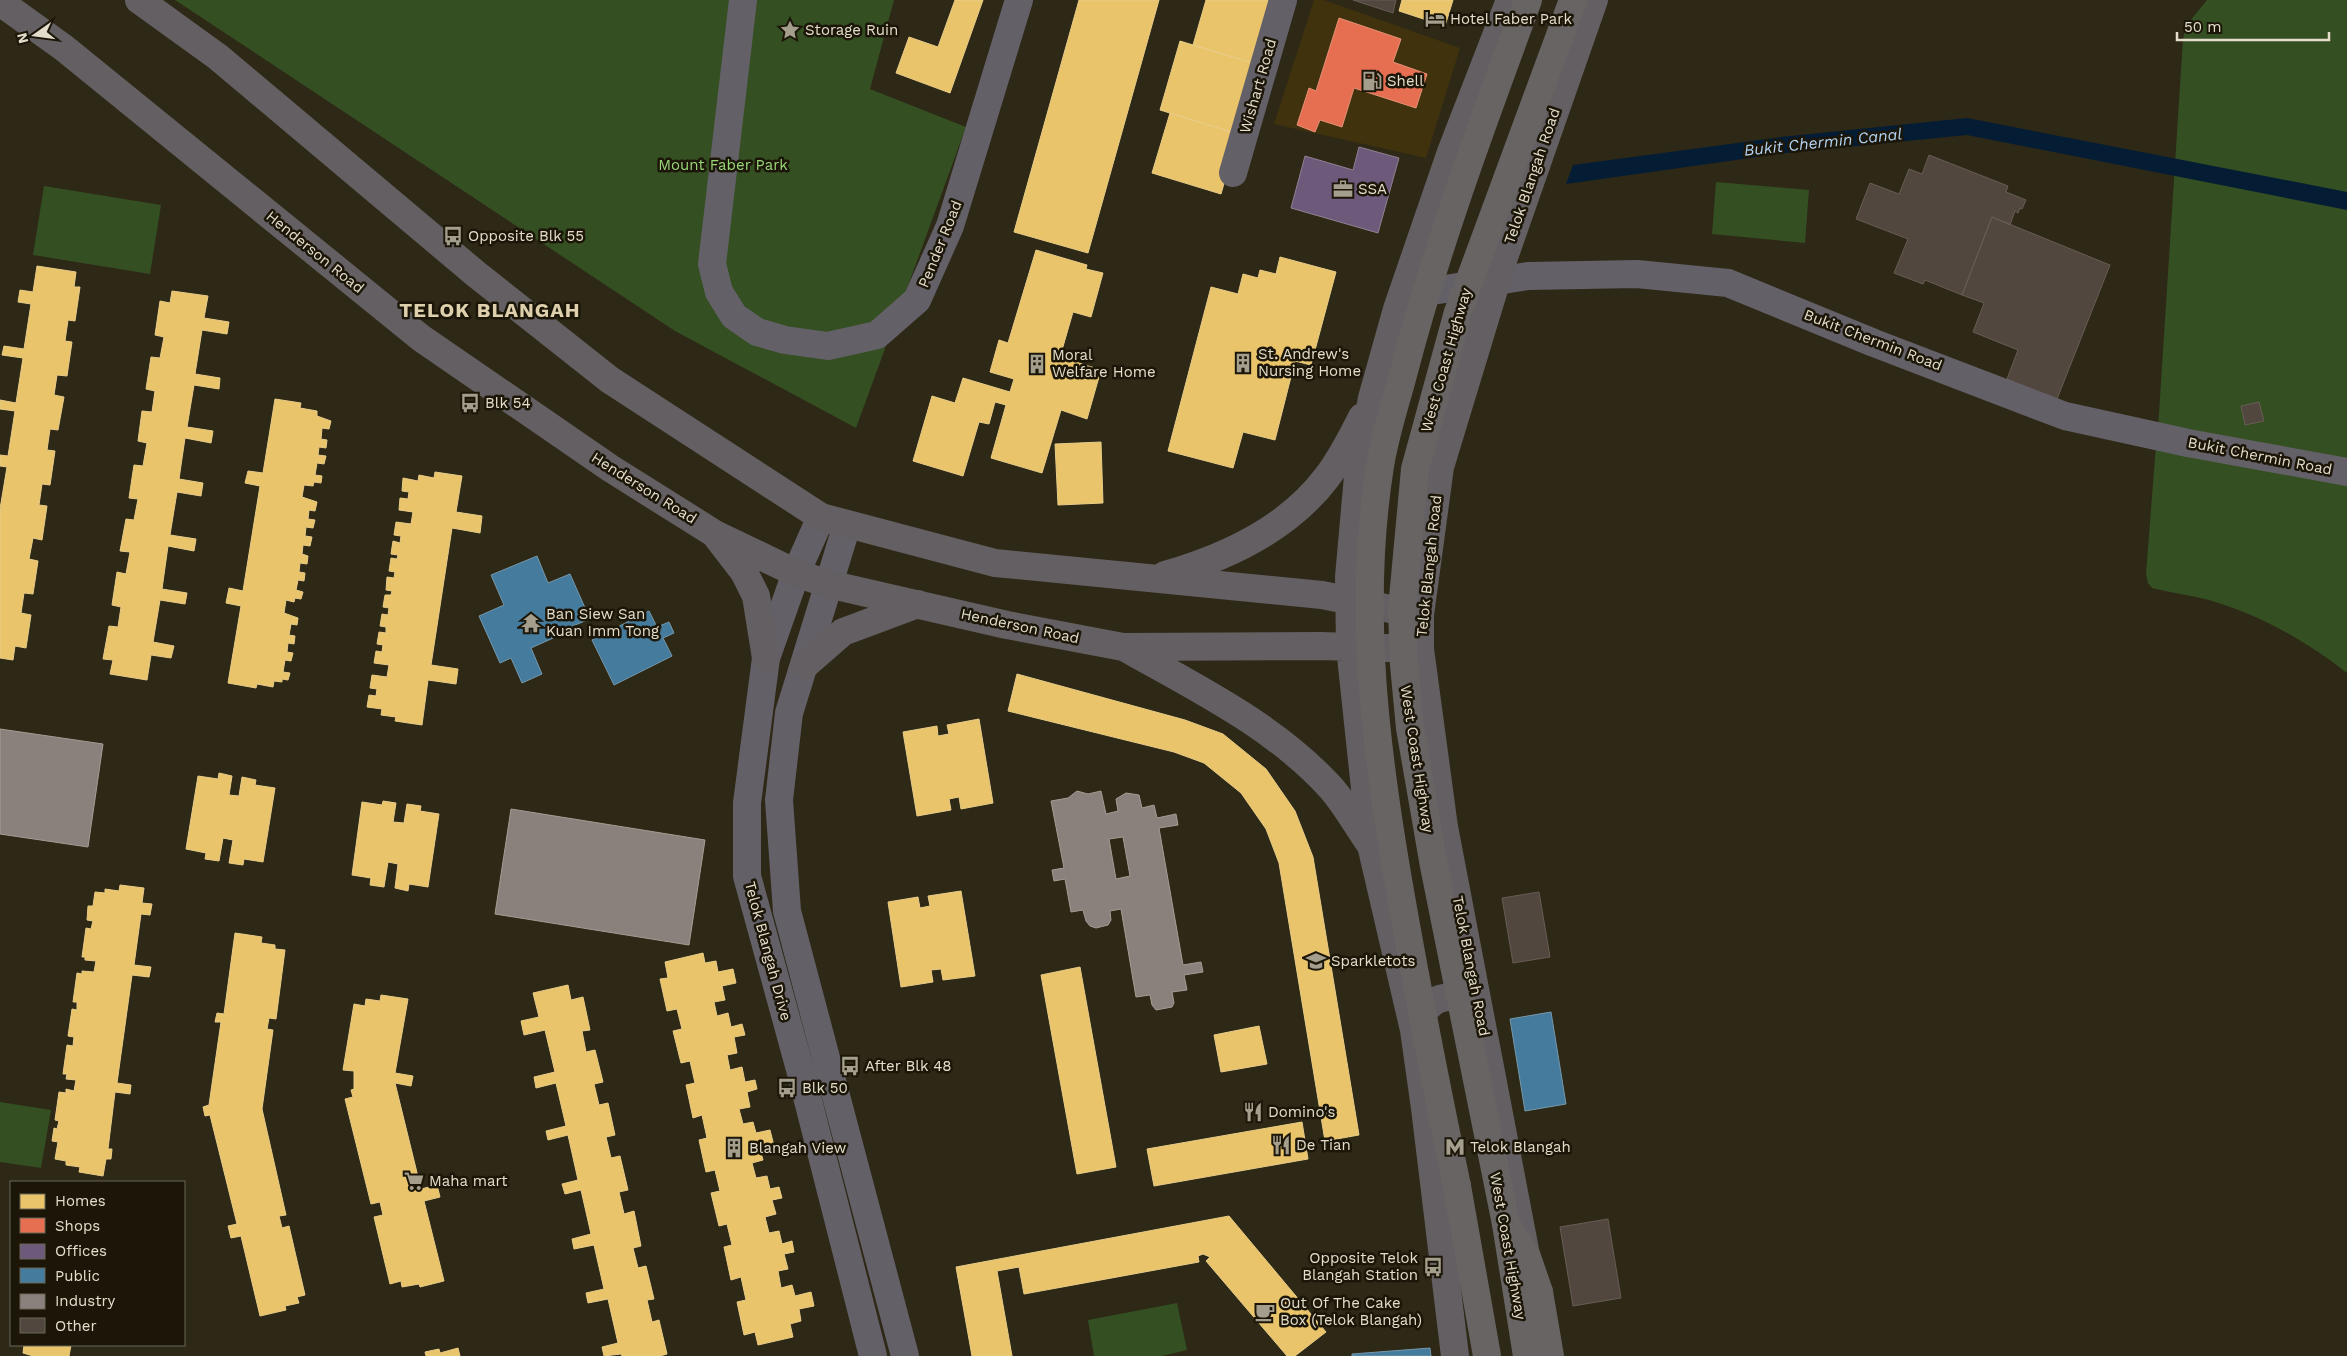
<svg xmlns="http://www.w3.org/2000/svg" width="2347" height="1356" viewBox="0 0 2347 1356" font-family="'Work Sans',sans-serif">
  <style>
    .built { fill: #3f320d }
    .green { fill: #344f22 }
    .water { fill: #041d35 }
    .homes { fill: #e9c46a; stroke: #e8cc87 }
    .shops { fill: #e76f51; stroke: #e69076 }
    .offices { fill: #6d597a; stroke: #918192 }
    .public { fill: #457b9d; stroke: #7598ab }
    .industry { fill: #8a817c; stroke: #a59d94; fill-rule: evenodd }
    .building { fill: #51473f; stroke: #675d54 }
    .lines { fill: none; stroke-linecap: round; stroke-linejoin: round }
    .minor { stroke: #646068; stroke-width: 28 }
    .major { stroke: #645f62; stroke-width: 28 }
    .highway { stroke: #686464; stroke-width: 28 }
    .highway-bridge { stroke: #686464; stroke-width: 28 }
    .labels { text-anchor: middle; dominant-baseline: central; stroke-width: 5; stroke-linejoin: round; paint-order: stroke }
    .poi-label { font-size: 15px; fill: #e4ddcb; stroke: #1b1608; text-anchor: start }
    .street-label { font-size: 15px; fill: #e4ddcb; stroke: #1b1608 }
    .park-label { font-size: 15px; fill: #98d678; stroke: #1b1608 }
    .water-label { font-size: 16px; font-style: italic; fill: #b2d2f2; stroke: #1b1608 }
    .district-label { font-size: 20px; font-weight: bold; letter-spacing: 1px; fill: #ded0ad; stroke: #1b1608 }
  </style>
  <rect width="100%" height="100%" fill="#2e2817"/>
  <!-- built -->
  <path class="built" d="M1314,0H1324L1460,48L1426,158L1274,124Z"/>
  <!-- green -->
  <path class="green" d="M175,0H894L870,89L966,127L856,428L675,331Z
    M2207,0H2347V467L2158,429L2183,39L2186,26Z
    M1716,182L1809,190L1805,243L1712,234Z
    M44,186L161,205L150,274L33,255Z
    M2156,445L2347,482V673C2305,640 2260,615 2209,600C2190,595 2171,593 2152,588L2148,583L2146,574Z
    M0,1102L51,1110L41,1168L0,1162Z
    M1177,1303L1187,1350L1162,1356H1094L1088,1320Z"/>
  <!-- water -->
  <path class="water" d="M1967,118L2347,192V210L1967,135L1786,153L1566,184L1573,165L1781,137Z"/>
  <!-- homes -->
  <path class="homes" d="M955,0H983L950,93L896,73L909,37L938,47Z
    M1079,0H1159L1088,253L1014,232Z
    M1206,0H1278L1259,65L1193,45Z
    M1402,0H1453L1445,26L1399,11Z
    M1180,41L1259,65L1238,134L1160,110Z
    M1170,113L1238,134L1221,194L1152,173Z
    M1036,250L1087,265L1086,269L1103,273L1091,317L1073,312L1060,357L1101,370L1087,419L1061,410L1042,473L991,458L1006,405L995,402L989,424L979,422L963,476L913,461L932,396L955,403L963,378L1010,392L1014,379L990,372L999,340L1008,343Z
    M1280,257L1336,272L1311,365L1295,361L1275,440L1243,432L1233,468L1168,451L1211,287L1238,294L1243,274L1258,278L1260,270L1276,274Z
    M37,266L76,272L74,287H80L75,321L68,320L65,341L72,342L67,376L57,375L54,395L64,397L58,430L50,429L47,450L55,451L50,485L42,484L39,505L47,506L42,540L33,538L29,559L38,561L33,594L24,593L21,613L31,615L26,648L15,646L13,660L0,658V509L7,467L0,466V455L8,456L15,411L0,409V400L16,403L23,358L2,355L4,346L24,349L31,304L18,302L20,290L33,292Z
    M172,291L208,296L204,318L229,322L227,334L202,330L195,374L220,378L219,389L194,385L187,427L213,431L211,443L185,438L179,479L203,483L201,496L177,492L170,535L196,539L194,551L168,546L162,589L187,593L185,604L160,600L153,642L174,646L171,658L151,655L147,680L110,674L113,660L103,659L109,626L118,627L121,607L112,605L117,572L126,574L130,552L120,551L126,519L134,520L138,499L129,498L134,465L143,466L147,443L138,441L142,411L152,412L155,391L146,389L151,357L160,358L164,337L155,335L160,301L170,303Z
    M275,399L301,403L300,408L317,411V416L331,421L329,429L322,428L321,439L327,440L326,448L319,447L318,455L326,456L324,464L317,463L315,475L322,476L321,483L314,482L313,486L304,485L302,497L317,502L315,511L309,510L308,519L315,520L313,528L306,527L305,536L312,537L310,546L303,545L302,554L308,556L307,564L300,563L299,572L305,573L304,581L298,580L296,590L303,592L301,599L295,598L294,602L286,600L284,613L298,618L297,625L291,624L289,635L295,636L294,644L288,643L287,652L293,653L291,661L285,660L283,672L290,673L288,680L282,679V682L274,681L273,687L257,684L256,688L228,683L241,606L226,603L229,588L243,591L260,486L245,483L248,471L263,473Z
    M1101,442L1103,503L1058,505L1055,444Z
    M435,472L462,476L456,512L482,516L480,533L452,528L431,665L458,669L456,684L428,680L422,725L395,721L396,717L381,715L382,709L367,707L369,695L376,696L377,689L370,688L372,675L387,677L389,665L374,663L376,651L382,652L383,645L377,644L379,632L386,633V627L380,626L382,614L388,615L389,608L383,607L385,595H391L392,591L386,590L387,577L394,578L395,572L389,571L391,558L397,559L398,555L391,554L393,541L400,543L401,536L394,535L396,522L411,524L413,512L399,510L400,498L408,499L409,492L402,491L403,478L418,481L419,475L434,478Z
    M1017,674L1185,720L1223,734L1266,769L1295,811L1313,857L1359,1135L1325,1141L1279,863L1266,829L1241,793L1204,763L1174,752L1008,711Z
    M979,719L993,803L961,809L959,797L949,799L951,810L917,816L903,732L937,726L938,736L949,734L947,725Z
    M219,773L232,776L229,795L239,796L242,777L256,780L255,785L275,788L263,862L244,859L243,865L229,863L233,840L223,838L219,861L205,859L206,853L186,849L198,776L218,779Z
    M383,801L396,803L393,822L404,823L407,804L421,806L420,811L439,814L428,887L409,884L408,891L395,888L398,864L388,862L384,887L370,885L371,878L352,875L362,802L382,805Z
    M120,885L144,888L142,903L152,904L150,915L141,914L134,965L151,967L149,977L132,975L117,1083L131,1085L130,1094L115,1092L108,1149H112L111,1159H106L103,1176L79,1172L80,1167L66,1165V1161L55,1159L58,1142L52,1141L54,1128L57,1129L59,1121L55,1120L59,1092L66,1093V1089L74,1091L76,1080L66,1079L67,1074H63L67,1045L73,1046L74,1037L68,1036L72,1009L77,1010V1002H73L77,973L82,974V971L94,972L96,961L85,960V957H82L86,928L91,929L93,921L87,920L88,906H93L95,892L105,893V889L119,891Z
    M961,891L975,976L943,980L941,969L931,970L933,982L901,987L888,902L918,897L920,908L930,906L928,896Z
    M235,933L262,937L261,943L275,945V949L285,950L276,1019L269,1018L267,1029L273,1030L262,1109L286,1215L279,1216L282,1228L289,1226L305,1295L297,1297L299,1303L285,1306L286,1310L260,1316L241,1236L231,1238L228,1226L237,1224L210,1115L205,1116L203,1107L209,1105L221,1022H215L217,1013L224,1014Z
    M703,953L705,963L716,961L718,972L733,969L736,983L722,986L725,1000L714,1002L717,1016L728,1013L731,1027L742,1024L745,1035L734,1037L737,1053L727,1055L730,1070L742,1067L745,1082L755,1080L757,1089L747,1092L750,1107L739,1109L743,1124L753,1122L756,1133L770,1130L774,1146L760,1149L763,1160L752,1163L756,1178L767,1176L770,1189L779,1187L782,1198L772,1200L776,1214L765,1217L769,1233L779,1231L782,1244L792,1241L794,1252L784,1254L788,1269L778,1271L781,1288L792,1285L795,1296L811,1292L814,1306L799,1309L801,1321L790,1324L793,1337L758,1345L755,1332L744,1335L737,1302L746,1300L741,1277L731,1280L724,1247L732,1245L727,1224L719,1226L711,1193L720,1191L715,1170L706,1172L699,1140L707,1138L702,1115L693,1118L686,1085L695,1083L690,1061L681,1063L673,1031L682,1029L677,1009L667,1011L660,979L668,978L665,962Z
    M1080,967L1116,1167L1077,1174L1041,975Z
    M568,985L571,1000L583,997L590,1030L582,1031L586,1052L595,1050L603,1082L594,1084L599,1105L608,1103L615,1135L606,1137L611,1158L620,1156L628,1190L619,1192L624,1214L634,1211L641,1246L633,1248L638,1268L646,1266L654,1299L647,1300L652,1322L659,1320L667,1354L660,1356H622L621,1354L604,1356L602,1347L618,1343L608,1299L588,1303L586,1293L604,1289L594,1245L574,1249L572,1239L591,1234L581,1190L565,1194L562,1184L578,1180L568,1135L548,1140L546,1131L566,1126L556,1083L536,1088L534,1077L555,1072L545,1030L524,1035L521,1021L539,1017L533,993Z
    M381,995L408,999L395,1073L413,1076L411,1086L395,1083L421,1189L437,1185L440,1197L424,1201L444,1281L420,1287L419,1284L402,1287L401,1281L390,1284L374,1217L383,1215L380,1202L371,1204L345,1099L353,1097L351,1090L354,1089V1071L343,1070L354,1004L365,1006L366,999L380,1001Z
    M1259,1026L1267,1064L1221,1072L1214,1035Z
    M1302,1122L1308,1159L1154,1186L1147,1149Z
    M1229,1216L1326,1332L1295,1356H1287L1206,1261L1210,1257L1203,1254L1198,1256L1199,1262L1024,1294L1019,1267L997,1271L1012,1356H972L956,1267Z
    M24,1345H71L69,1356H33L23,1353Z
    M458,1348L460,1356H426L425,1352L439,1349L440,1353Z"/>
  <!-- shops -->
  <path class="shops" d="M1339,18L1401,39L1393,62L1427,74L1416,108L1354,88L1342,127L1320,120L1315,132L1297,125L1309,88L1316,91Z"/>
  <!-- offices -->
  <path class="offices" d="M1359,147L1399,158L1378,233L1291,208L1305,156L1353,170Z"/>
  <!-- public -->
  <path class="public" d="M537,556L548,583L570,574L590,619L570,627L571,630L531,648L542,674L522,683L511,658L500,663L479,616L504,605L491,575Z
    M649,611L657,627L669,622L674,633L663,638L672,656L614,685L592,640Z
    M1551,1012L1566,1104L1525,1111L1510,1019Z
    M1430,1348L1431,1356H1352V1354Z"/>
  <!-- industry -->
  <path class="industry" d="M0,729L103,744L88,847L0,834Z
    M1077,791L1088,794L1101,791L1106,814L1118,811L1116,799L1126,793L1139,795L1142,808L1154,805L1157,818L1176,814L1178,825L1159,828L1183,965L1201,962L1203,972L1184,975L1187,990L1172,992L1174,1003L1172,1007L1156,1010L1152,1005L1150,995L1136,997L1121,909L1110,911L1111,920L1108,925L1096,928L1090,926L1086,921L1083,910L1071,912L1065,879L1054,881L1052,870L1064,868L1051,801L1068,798ZM1123,837L1130,876L1116,879L1109,839Z
    M511,809L705,840L689,945L495,914Z"/>
  <!-- building -->
  <path class="building" d="M1353,0H1396L1393,13Z
    M1929,155L2008,186L2006,192L2026,200L2022,209L2020,208L2018,213L2015,211L2010,225L1992,217L1962,295L1925,280L1923,284L1894,273L1908,239L1856,219L1870,183L1899,194L1909,169L1922,174Z
    M1992,217L2110,265L2057,399L2007,379L2018,350L1973,332L1984,303L1962,295Z
    M2259,402L2264,421L2245,425L2241,406Z
    M1539,892L1550,957L1513,963L1502,898Z
    M1608,1219L1621,1298L1573,1306L1560,1227Z"/>
  <g class="lines">
    <!-- minor -->
    <path class="minor" d="M743,0L712,264L719,292L734,316L757,332L785,340L828,346L877,335L917,300L950,226L1019,0
      M1233,173L1283,0
      M1406,302L1413,297L1432,291L1528,276L1637,274L1728,283L1874,343L2065,416L2188,443L2347,472
      M821,517L796,573L766,658L747,803V876L801,1073L873,1356
      M847,525L789,713L779,800L787,911L905,1356"/>
    <!-- major -->
    <path class="major" d="M139,0L218,57L476,274L610,380L821,517L995,563L1322,595L1420,615
      M0,2L64,48L421,338L610,468L715,534L796,573L828,584L1007,625L1123,647L1320,646L1420,649
      M717,537L744,572L756,596L766,658
      M1165,575C1225,558 1288,529 1327,477C1341,459 1352,437 1362,417
      M1124,647C1196,688 1275,726 1331,788C1346,805 1357,826 1370,844
      M804,666L843,632L918,604
      M1414,1030C1428,997 1443,991 1477,1002
      M1526,1255L1444,827L1420,649V615L1440,467L1502,263L1594,0
      M1455,1356L1425,1108L1414,1030L1371,845L1350,647L1349,577L1358,476L1372,398L1397,309L1451,152L1510,0"/>
    <!-- highway -->
    <path class="highway" d="M1457,1186L1487,1356
      M1506,1224L1527,1356
      M1539,1292L1550,1356"/>
    <!-- highway-bridge -->
    <path class="highway-bridge" d="M1457,1186C1437,1090 1418,994 1401,897C1376,755 1357,610 1380,466C1385,434 1396,402 1404,371C1437,245 1483,122 1528,0
      M1539,1292L1527,1257L1506,1224L1434,866L1410,728L1404,665L1402,609L1415,469L1458,312L1573,0"/>
  </g>
  <!-- icons -->
  <defs>
    <symbol id="hotel-bare" viewBox="-9 -9 18 18"><path d="M-6-4.5h1.5V1H6V5H4.5V3h-9V5H-6ZM-4 0a1.8 1.8 0 1 1 3.6 0ZM.5 0V-2.5h3Q6-2.5 6 0Z" fill="#a49e8c" stroke="#1b1608" stroke-width="2.5" paint-order="stroke"/></symbol>
    <symbol id="sight-bare" viewBox="-9 -9 18 18"><path d="M0-6L1.8-2.2L6-1.7L2.9 1.2L3.7 5.4L0 3.3L-3.7 5.4L-2.9 1.2L-6-1.7L-1.8-2.2Z" fill="#a49e8c" stroke="#1b1608" stroke-width="2.5" paint-order="stroke"/></symbol>
    <symbol id="fuel-bare" viewBox="-9 -9 18 18"><path d="M-5.5-6h7V0h2V4h1.3V-2.5L3-4.5l.8-.8L6-3V5H2.5V1h-1V6h-7ZM-4.2-4.7v3.2H.2V-4.7Z" fill="#a49e8c" stroke="#1b1608" stroke-width="2.5" paint-order="stroke"/></symbol>
    <symbol id="office-bare" viewBox="-9 -9 18 18"><path d="M-6-3h4V-5.5h4V-3h4V5H-6ZM-1-4.5V-3h2v-1.5ZM-6 0V1H6V0Z" fill="#a49e8c" stroke="#1b1608" stroke-width="2.5" paint-order="stroke"/></symbol>
    <symbol id="bus-bare" viewBox="-9 -9 18 18"><path d="M-5-6H5V4H4V6H2V4H-2V6H-4V4H-5ZM-3.5-4V0h7V-4ZM-3.5 1.2v1.5H-2V1.2ZM2 1.2v1.5H3.5V1.2Z" fill="#a49e8c" stroke="#1b1608" stroke-width="2.5" paint-order="stroke"/></symbol>
    <symbol id="building-bare" viewBox="-9 -9 18 18"><path d="M-4-6H4V6H1V3H-1V6H-4ZM-2.5-4.3h1.7v1.8h-1.7ZM.8-4.3h1.7v1.8H.8ZM-2.5-1h1.7V.8h-1.7ZM.8-1h1.7V.8H.8Z" fill="#a49e8c" stroke="#1b1608" stroke-width="2.5" paint-order="stroke"/></symbol>
    <symbol id="temple-bare" viewBox="-9 -9 18 18"><path d="M0-6L5-2H3V0L6.5 2.5H4V6H1.5V3h-3V6H-4V2.5H-6.5L-3 0V-2H-5Z" fill="#a49e8c" stroke="#1b1608" stroke-width="2.5" paint-order="stroke"/></symbol>
    <symbol id="school-bare" viewBox="-9 -9 18 18"><path d="M0-5L7-2L0 1L-7-2ZM-4 1L0 2.5L4 1V4Q0 6-4 4Z" fill="#a49e8c" stroke="#1b1608" stroke-width="2.5" paint-order="stroke"/></symbol>
    <symbol id="restaurant-bare" viewBox="-9 -9 18 18"><path d="M-5-6h1v4h1v-4h1v4h1v-4h1v5L-1.5 .5V6h-2V.5L-5-1ZM5-6V6H3V1.5H1.5Q1.5-4 5-6Z" fill="#a49e8c" stroke="#1b1608" stroke-width="2.5" paint-order="stroke"/></symbol>
    <symbol id="metro-bare" viewBox="-9 -9 18 18"><path d="M-5.5 5V-5H-3L0 0L3-5H5.5V5H3V-.5L0 4L-3-.5V5Z" fill="#a49e8c" stroke="#1b1608" stroke-width="2.5" paint-order="stroke"/></symbol>
    <symbol id="supermarket-bare" viewBox="-9 -9 18 18"><path d="M-6-5.5h2.5l.6 2H6L4.5 2H-2.5L-4.4-4H-6ZM-1.5 3.2a1.3 1.3 0 1 0 .1 0ZM3 3.2a1.3 1.3 0 1 0 .1 0Z" fill="#a49e8c" stroke="#1b1608" stroke-width="2.5" paint-order="stroke"/></symbol>
    <symbol id="cafe-bare" viewBox="-9 -9 18 18"><path d="M-5.5-4.5H6V0H3Q3 3.5 0 3.5H-2.5Q-5.5 3.5-5.5 0ZM3-3.2v2h1.7v-2ZM-6 4.5H4V6H-6Z" fill="#a49e8c" stroke="#1b1608" stroke-width="2.5" paint-order="stroke"/></symbol>
  </defs>
  <g fill-rule="evenodd">
    <use href="#hotel-bare" x="1421" y="5" width="28" height="28"/>
    <use href="#sight-bare" x="776" y="16" width="28" height="28"/>
    <use href="#fuel-bare" x="1358" y="67" width="28" height="28"/>
    <use href="#office-bare" x="1329" y="175" width="28" height="28"/>
    <use href="#bus-bare" x="439" y="222" width="28" height="28"/>
    <use href="#building-bare" x="1229" y="349" width="28" height="28"/>
    <use href="#building-bare" x="1023" y="350" width="28" height="28"/>
    <use href="#bus-bare" x="456" y="389" width="28" height="28"/>
    <use href="#temple-bare" x="517" y="609" width="28" height="28"/>
    <use href="#school-bare" x="1302" y="947" width="28" height="28"/>
    <use href="#bus-bare" x="836" y="1052" width="28" height="28"/>
    <use href="#bus-bare" x="773" y="1074" width="28" height="28"/>
    <use href="#restaurant-bare" x="1239" y="1098" width="28" height="28"/>
    <use href="#restaurant-bare" x="1267" y="1131" width="28" height="28"/>
    <use href="#metro-bare" x="1441" y="1133" width="28" height="28"/>
    <use href="#building-bare" x="720" y="1134" width="28" height="28"/>
    <use href="#supermarket-bare" x="400" y="1167" width="28" height="28"/>
    <use href="#bus-bare" x="1419" y="1253" width="28" height="28"/>
    <use href="#cafe-bare" x="1251" y="1298" width="28" height="28"/>
  </g>
  <g class="labels">
    <!-- poi labels -->
    <g class="poi-label">
      <text x="1450" y="19">Hotel Faber Park</text>
      <text x="805" y="30">Storage Ruin</text>
      <text x="1387" y="81">Shell</text>
      <text x="1358" y="189">SSA</text>
      <text x="468" y="236">Opposite Blk 55</text>
      <text x="1258" y="354">St. Andrew's<tspan x="1258" dy="17">Nursing Home</tspan></text>
      <text x="1052" y="355">Moral<tspan x="1052" dy="17">Welfare Home</tspan></text>
      <text x="485" y="403">Blk 54</text>
      <text x="546" y="614">Ban Siew San<tspan x="546" dy="17">Kuan Imm Tong</tspan></text>
      <text x="1331" y="961">Sparkletots</text>
      <text x="865" y="1066">After Blk 48</text>
      <text x="802" y="1088">Blk 50</text>
      <text x="1268" y="1112">Domino's</text>
      <text x="1296" y="1145">De Tian</text>
      <text x="1470" y="1147">Telok Blangah</text>
      <text x="749" y="1148">Blangah View</text>
      <text x="429" y="1181">Maha mart</text>
      <text x="1418" y="1258" text-anchor="end">Opposite Telok<tspan x="1418" dy="17">Blangah Station</tspan></text>
      <text x="1280" y="1303">Out Of The Cake<tspan x="1280" dy="17">Box (Telok Blangah)</tspan></text>
    </g>
    <!-- street labels -->
    <g class="street-label">
      <text transform="translate(1258 86) rotate(-74)">Wishart Road</text>
      <text transform="translate(1532 176) rotate(-71)">Telok Blangah Road</text>
      <text transform="translate(940 244) rotate(-68)">Pender Road</text>
      <text transform="translate(315 252) rotate(39)">Henderson Road</text>
      <text transform="translate(1873 340) rotate(21)">Bukit Chermin Road</text>
      <text transform="translate(1446 360) rotate(-74)">West Coast Highway</text>
      <text transform="translate(2260 456) rotate(11)">Bukit Chermin Road</text>
      <text transform="translate(644 488) rotate(32)">Henderson Road</text>
      <text transform="translate(1429 566) rotate(-84)">Telok Blangah Road</text>
      <text transform="translate(1020 626) rotate(12)">Henderson Road</text>
      <text transform="translate(1417 759) rotate(81)">West Coast Highway</text>
      <text transform="translate(768 951) rotate(75)">Telok Blangah Drive</text>
      <text transform="translate(1471 966) rotate(79)">Telok Blangah Road</text>
      <text transform="translate(1508 1246) rotate(80)">West Coast Highway</text>
    </g>
    <!-- park labels -->
    <g class="park-label">
      <text x="723" y="165">Mount Faber Park</text>
    </g>
    <!-- water labels -->
    <g class="water-label">
      <text transform="translate(1823 142) rotate(-6)">Bukit Chermin Canal</text>
    </g>
    <!-- district labels -->
    <g class="district-label">
      <text x="490" y="310">TELOK BLANGAH</text>
    </g>
  </g>
  <!-- legend -->
  <rect x="10" y="1181" width="175" height="165" fill="#1b1608" stroke="#6b6656"/>
  <rect x="20" y="1194" width="25" height="15" fill="#e9c46a" stroke="#6b6656"/>
  <text x="55" y="1206" font-size="15" fill="#e4ddcb">Homes</text>
  <rect x="20" y="1218" width="25" height="15" fill="#e76f51" stroke="#6b6656"/>
  <text x="55" y="1231" font-size="15" fill="#e4ddcb">Shops</text>
  <rect x="20" y="1244" width="25" height="15" fill="#6d597a" stroke="#6b6656"/>
  <text x="55" y="1256" font-size="15" fill="#e4ddcb">Offices</text>
  <rect x="20" y="1268" width="25" height="15" fill="#457b9d" stroke="#6b6656"/>
  <text x="55" y="1281" font-size="15" fill="#e4ddcb">Public</text>
  <rect x="20" y="1294" width="25" height="15" fill="#8a817c" stroke="#6b6656"/>
  <text x="55" y="1306" font-size="15" fill="#e4ddcb">Industry</text>
  <rect x="20" y="1318" width="25" height="15" fill="#51473f" stroke="#6b6656"/>
  <text x="55" y="1331" font-size="15" fill="#e4ddcb">Other</text>
  <!-- north arrow -->
  <g transform="translate(35 35) rotate(256)" stroke="#1b1608" stroke-width="4" paint-order="stroke">
  <path d="M0-4L9 19L0 12L-9 19Z" fill="#e4ddcb"/>
  <text y="-8" font-size="14" font-weight="bold" text-anchor="middle" fill="#e4ddcb">N</text>
  </g>
  <!-- scale -->
  <path d="M2177 32v8h152v-8" fill="none" stroke="#e4ddcb" stroke-width="2.5"/>
  <text x="2184" y="32" font-size="15" fill="#e4ddcb" stroke="#1b1608" stroke-width="4" paint-order="stroke">50 m</text>
</svg>
